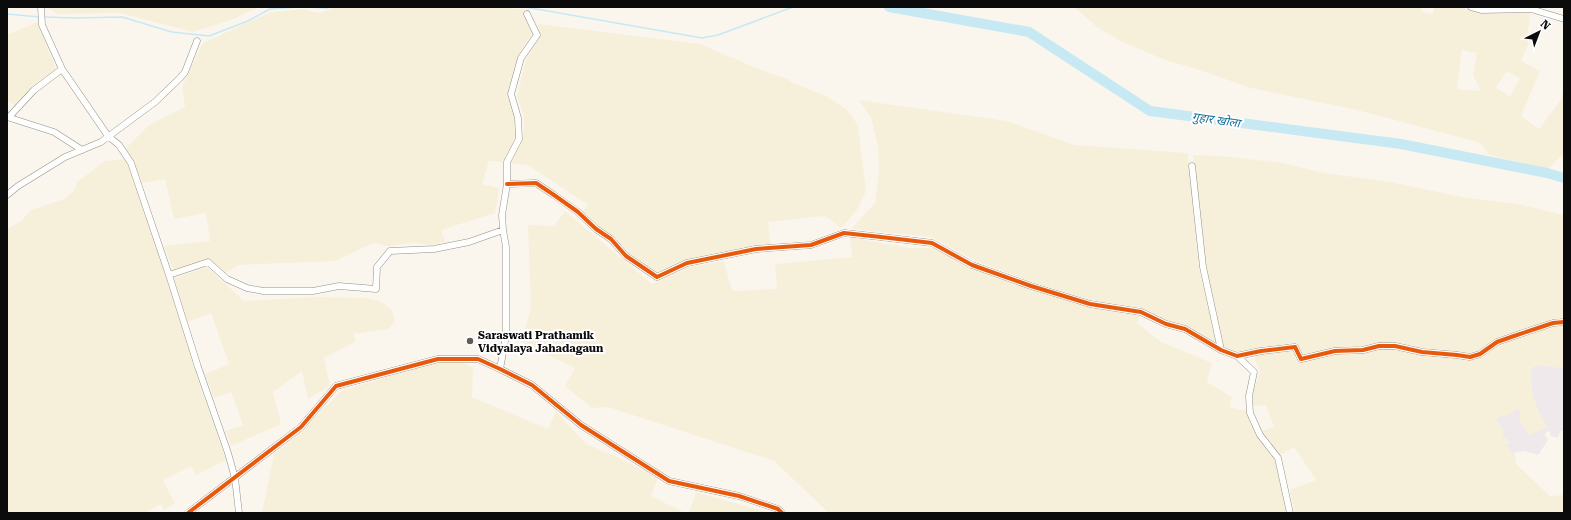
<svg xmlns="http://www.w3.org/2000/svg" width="1571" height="520" viewBox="0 0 1571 520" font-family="'Roboto Serif','Noto Sans Devanagari',serif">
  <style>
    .industrial { fill: #f0e9ec }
    .farmland { fill: #f6f0db; fill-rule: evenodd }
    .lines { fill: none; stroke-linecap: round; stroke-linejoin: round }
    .stream { stroke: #c6e9f3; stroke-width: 1.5 }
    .river { stroke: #c6e9f3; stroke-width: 10 }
    .minor-casing { stroke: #93918d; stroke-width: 7 }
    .minor { stroke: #fefefc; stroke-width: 6 }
    .cycleway-casing { stroke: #fff; stroke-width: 6 }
    .cycleway { stroke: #e8590c; stroke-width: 4 }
    .poi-dot { fill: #5f5d5a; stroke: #fff; stroke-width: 1.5 }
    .labels { text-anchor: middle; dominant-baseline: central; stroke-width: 4; stroke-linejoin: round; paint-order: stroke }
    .poi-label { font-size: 11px; font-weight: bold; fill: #0b0b0b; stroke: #fff; text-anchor: start }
    .water-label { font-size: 12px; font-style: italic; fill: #177099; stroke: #fff }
  </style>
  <rect width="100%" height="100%" fill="#faf6ee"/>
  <!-- industrial -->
  <path class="industrial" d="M1541,365L1564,368V430L1560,431L1559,436L1557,438L1551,436L1550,432L1547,431L1545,435L1548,440L1538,455L1524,451L1512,453L1506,445L1510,443L1502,436V430L1496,419L1501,416L1508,415L1517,408L1520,410V421L1547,427L1541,417L1533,398L1530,370L1534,366Z"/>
  <!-- farmland -->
  <path class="farmland" d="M47,7H259L231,20L193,32L120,13L57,14Z
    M334,7H502L525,10L533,32L519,54L509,91L516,119L517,138L504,162L489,161L482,184L499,188L495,213L441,230L445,242L432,245L415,243L389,246L373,243L335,261L238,265L226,273L210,259L173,270L164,246L210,241L206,213L174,219L165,179L143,183L126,148L149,125L185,107L182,87L203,43L271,12L303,9L320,13Z
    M1074,7H1422L1421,12L1433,14L1434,7H1457L1482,13H1498L1508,12L1530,13L1529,25L1527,35L1529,43L1521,61L1540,71L1521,116L1539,129L1560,101L1564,88V157L1561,156L1548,169L1489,155L1481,143L1357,110L1251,88L1193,68L1165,60L1122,42L1097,27ZM1462,50L1477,53L1473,75L1481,91L1457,89ZM1506,71L1520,78L1510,96L1496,88Z
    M37,22L56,69L31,87L15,106L7,100V35Z
    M538,24L700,44L761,70L787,79L793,83L826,96L846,109L858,125L866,191L857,210L841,228L825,216L768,222L771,247L722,254L658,274L630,254L612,236L581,213L588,205L528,165L510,163L523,139L524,117L517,96L526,60L539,38Z
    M859,100L1007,121L1075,145L1188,153L1199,268L1216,343L1204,338L1185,325L1167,321L1142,308L1090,300L1032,282L976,261L931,237L851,229L875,203L879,171L878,146L871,118Z
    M1193,155L1221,156L1283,163L1324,173L1390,182L1462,197L1518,204L1564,215V368L1541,365L1534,366L1530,370L1533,398L1541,417L1547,427L1529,435L1520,421V410L1517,408L1508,415L1501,416L1496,419L1502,430L1504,431L1502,436L1510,444L1506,445L1512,453H1515L1516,464L1550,496L1564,495V513H1295L1290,490L1316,480L1294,447L1279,455L1261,431L1274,427L1266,405L1253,406V392L1260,372L1253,355L1237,353L1222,346L1205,267Z
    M126,159L167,276L197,377L226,460L196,475L191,466L163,480L175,503L164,510L161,504L148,511L149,513H7V229L21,221L31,210L64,199L74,191L77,182L105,161Z
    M565,211L652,284L688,267L724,261L732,291L777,289L775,264L852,257L850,237L909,248H935L973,269L1094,307L1140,315L1137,323L1161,342L1212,363L1207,382L1232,397L1229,407L1247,411L1256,433L1276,458L1287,513H829L774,461L608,407L592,408L565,386L575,368L521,342L531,308L528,225L554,226Z
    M207,267L244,301L314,297L364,298L380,301L392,310L395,321L389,329L354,334L355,342L324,358L330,386L308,399L302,371L273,392L281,424L231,446L226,431L243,425L231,392L214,398L205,374L229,364L211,313L187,322L174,278Z
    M438,361L463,362L473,368L472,397L548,429L556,411L586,444L615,456L658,478L651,496L685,513H262L274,454L305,427L341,391Z
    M696,492L767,512L689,513Z"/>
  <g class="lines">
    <!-- stream -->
    <path class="stream" d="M306,7L327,8L329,7
      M525,7L702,38L718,35L793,7
      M7,14L40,17
      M44,17L75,18L122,17L172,32L209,36L248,21L270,9L298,7"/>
    <!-- river -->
    <path class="river" d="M889,7L1029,32L1150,111L1401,144L1547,173L1564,178"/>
    <defs>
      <path id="minor" d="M41,7L42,25L62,69L108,136L119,145L131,163L169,275L198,367L228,453L235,478L239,513
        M1471,7L1482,10L1531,9L1564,19
        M7,117L54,132L82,150
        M9,117L34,90L62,69
        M1192,166L1203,267L1221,350
        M507,184L536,183L554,195L578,212L596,229L611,239L626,256L657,277L687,263L756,249L811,245L844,233L881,237L932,243L972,265L1031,286L1090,304L1141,312L1166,324L1185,329L1221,350L1237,356L1261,351L1295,347L1301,359L1335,351L1363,350L1379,346H1395L1422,352L1457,355L1470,357L1480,354L1497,342L1514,336L1553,323L1564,322
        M7,195L18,186L65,157L101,142L155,102L180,78L185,72L197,41
        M169,275L208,262L227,279L247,288L263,291H313L339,286L376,289L377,267L390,251L434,249L469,242L503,230
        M1237,356L1254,372L1249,396L1250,413L1260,435L1278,458L1290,513
        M500,369L506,336V247L503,230L502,215L507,184V162L519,139L518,118L511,94L521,58L537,35L527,14
        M188,513L301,427L336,386L438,359H478L500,369L532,385L581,425L669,481L739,496L778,509L782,513"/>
    </defs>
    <!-- minor casing -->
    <use href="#minor" class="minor-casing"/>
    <!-- minor -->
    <use href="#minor" class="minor"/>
    <defs>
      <path id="cycleway" d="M507,184L536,183L554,195L578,212L596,229L611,239L626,256L657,277L687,263L756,249L811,245L844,233L881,237L932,243L972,265L1031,286L1090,304L1141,312L1166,324L1185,329L1221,350L1237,356L1261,351L1295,347L1301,359L1335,351L1363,350L1379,346H1395L1422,352L1457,355L1470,357L1480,354L1497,342L1514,336L1553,323L1564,322
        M188,513L301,427L336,386L438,359H478L500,369L532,385L581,425L669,481L739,496L778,509L782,513"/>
    </defs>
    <!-- cycleway casing -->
    <use href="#cycleway" class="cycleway-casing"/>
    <!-- cycleway -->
    <use href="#cycleway" class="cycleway"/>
  </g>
  <!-- markers -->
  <circle class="poi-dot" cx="470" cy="341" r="4"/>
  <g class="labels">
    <!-- poi labels -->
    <g class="poi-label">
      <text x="478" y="335">Saraswati Prathamik<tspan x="478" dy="13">Vidyalaya Jahadagaun</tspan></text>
    </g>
    <!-- water labels -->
    <g class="water-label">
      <text transform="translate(1216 120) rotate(8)">गुहार खोला</text>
    </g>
  </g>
  <!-- border -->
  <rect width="1571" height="520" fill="none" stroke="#0b0b0b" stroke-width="16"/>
  <!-- north arrow -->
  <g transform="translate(1539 32) rotate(42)" stroke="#ffffff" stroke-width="3" paint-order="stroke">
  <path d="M0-3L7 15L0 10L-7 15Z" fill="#0b0b0b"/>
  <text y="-6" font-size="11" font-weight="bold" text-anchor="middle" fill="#0b0b0b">N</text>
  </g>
</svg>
